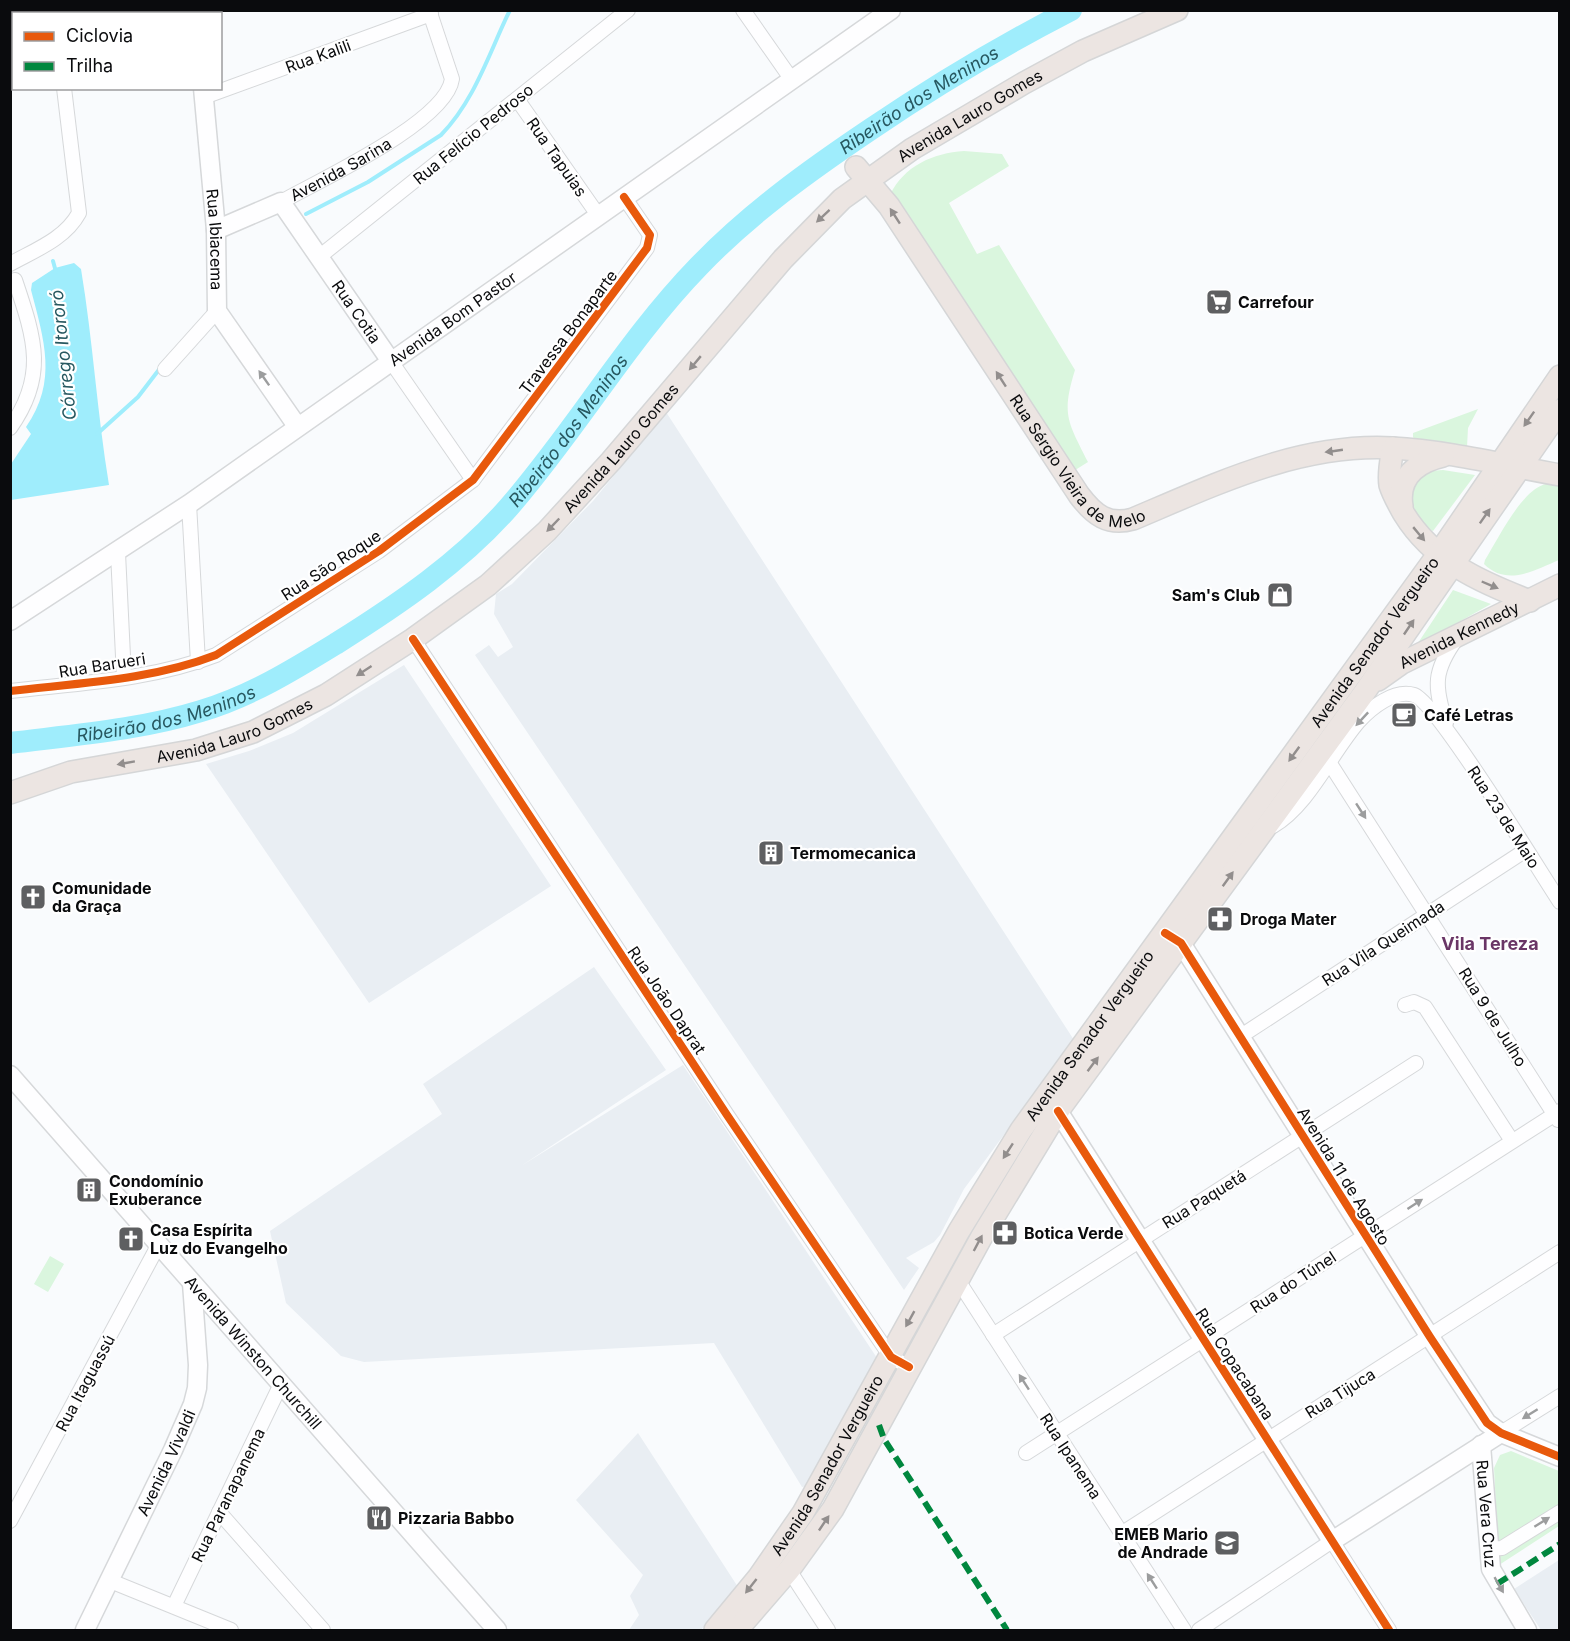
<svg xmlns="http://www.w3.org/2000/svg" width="1570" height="1641" viewBox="0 0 1570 1641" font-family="Inter,sans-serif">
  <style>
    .built { fill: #e9eef3 }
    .green { fill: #daf6de }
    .water { fill: #9fedfc }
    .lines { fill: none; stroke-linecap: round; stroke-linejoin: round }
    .stream { stroke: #9fedfc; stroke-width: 4 }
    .river { stroke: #9fedfc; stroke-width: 22 }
    .street-casing { stroke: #d6d8da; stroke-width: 16 }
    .secondary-casing { stroke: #d6d8da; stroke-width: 21 }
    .primary-casing { stroke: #d5d6d7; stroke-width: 24 }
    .street { stroke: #fefeff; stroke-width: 14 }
    .secondary { stroke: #fefeff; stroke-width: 18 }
    .primary { stroke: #ece5e2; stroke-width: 21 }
    .quiet { stroke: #00873e; stroke-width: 6; stroke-dasharray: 12 6; stroke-linecap: butt }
    .cycleway-casing { stroke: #fff; stroke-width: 11 }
    .cycleway { stroke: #e8590c; stroke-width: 8 }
    .oneway { fill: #928e8d }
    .oneway2 { fill: #9c9d9e }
    .labels { text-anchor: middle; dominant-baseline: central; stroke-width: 4.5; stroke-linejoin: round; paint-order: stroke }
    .street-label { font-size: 16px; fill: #0a0b0d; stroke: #fff }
    .poi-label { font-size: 16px; font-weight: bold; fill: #0a0b0d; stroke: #fff; text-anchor: start }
    .water-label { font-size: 18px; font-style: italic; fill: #275860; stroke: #fff }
    .neighbourhood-label { font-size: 18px; font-weight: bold; fill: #6a3666; stroke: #fff }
  </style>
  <rect width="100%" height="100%" fill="#f9fbfd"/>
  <!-- built -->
  <path class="built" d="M666,412L1074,1040L964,1189L940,1235L934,1242L906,1258L919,1268L904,1290L475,655L489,645L498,657L513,647L494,614L496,594L512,584L593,501Z
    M404,665L551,886L369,1003L206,764L249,751L293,733Z
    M594,967L666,1070L521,1166L683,1065L881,1364L810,1486L802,1487L714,1343L364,1362L341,1356L286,1303L270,1231L442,1114L423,1084Z
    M638,1433L738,1587L701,1630H629L639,1615L630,1596L643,1575L576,1500Z
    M1559,1560V1630H1541L1514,1589Z"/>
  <!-- green -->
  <path class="green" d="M964,151L1002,154L1009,166L949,203L977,254L999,245L1075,370C1061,415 1068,422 1088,462L1072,472L890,195C904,166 933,153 964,151Z
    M1478,409L1468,428L1467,447L1416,443L1413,437V433Z
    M1443,470L1475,475L1433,531C1423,527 1408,508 1409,496C1410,491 1414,483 1416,478L1429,471Z
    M1546,484L1559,486V560C1535,570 1507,587 1484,564L1485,560C1498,539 1522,489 1546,484Z
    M1453,590L1491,604L1416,646Z
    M50,1256L64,1264L48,1292L34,1284Z
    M1511,1451L1559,1471V1526L1499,1565L1494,1468L1500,1455Z"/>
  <!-- water -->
  <path class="water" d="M74,263L81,269C93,341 97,413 109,485L11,500V464L31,434L26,427C58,381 44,340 31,290L32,283L55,268Z"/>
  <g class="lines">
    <!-- stream -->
    <path class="stream" d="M306,214L368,182L441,135C475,100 489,53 510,10
      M53,261L56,272
      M97,434L138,397L161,367"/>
    <!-- river -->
    <path class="river" id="s1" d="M10,743C74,735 140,730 201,711C251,696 293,670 337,643C399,604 461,562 509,507C576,430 628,339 699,266C750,213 810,170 871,129C936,85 1001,46 1071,10"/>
    <defs>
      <g id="street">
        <path d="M48,10L49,14"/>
        <path d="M743,10L792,80"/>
        <path d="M204,97L431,14"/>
        <path d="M517,99L598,215"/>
        <path id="s2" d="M281,202C320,180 446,122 452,79L429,10"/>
        <path d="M319,257L628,10"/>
        <path d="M10,264C35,250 65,239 79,213L64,88"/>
        <path d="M390,360L473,480"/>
        <path d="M165,369L217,311"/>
        <path d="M10,428C48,375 34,337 15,280"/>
        <path d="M189,504L198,662"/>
        <path d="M118,553L124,677"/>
        <path d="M413,639L727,1115L891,1357L909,1367"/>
        <path d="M10,691C78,683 152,680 216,655L379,551L473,480L647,248L650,235L624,197"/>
        <path d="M1446,723C1434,686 1433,671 1457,638"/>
        <path d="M1329,762L1558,1120"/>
        <path d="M1273,826C1309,805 1331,753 1359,721C1371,708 1394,689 1414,695C1437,702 1540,872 1560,902"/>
        <path d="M1405,1005L1414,1002L1425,1007L1512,1141"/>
        <path d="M1241,1036L1526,850"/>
        <path d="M959,1282L1184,1630"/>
        <path d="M993,1335L1416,1063"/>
        <path d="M1501,1433L1560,1396"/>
        <path d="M1026,1453L1560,1111"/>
        <path d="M219,1512L323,1630"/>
        <path d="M10,1521L159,1244"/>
        <path d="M1121,1534L1560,1252"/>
        <path d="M1488,1549L1502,1548L1560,1512"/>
        <path d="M789,1570L828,1630"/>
        <path d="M108,1580L231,1630"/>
        <path d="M174,1606L281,1384"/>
        <path d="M1199,1630L1332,1541L1389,1630"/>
      </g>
      <g id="secondary">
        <path d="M193,10V14"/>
        <path id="s3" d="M203,88L216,230L217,311L297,426"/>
        <path id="s4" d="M216,230L281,202L390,360"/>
        <path id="s5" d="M10,621L189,504L891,10"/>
        <path d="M1171,937L1181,943L1430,1337L1487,1423L1501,1433L1560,1457"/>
        <path id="s6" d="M10,1075L497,1630"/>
        <path d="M1058,1111L1332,1541L1501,1433"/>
        <path id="s7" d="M1481,1445L1491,1569L1527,1630"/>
        <path id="s8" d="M85,1630L173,1450L193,1404L197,1388L198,1365L192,1283"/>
      </g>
      <g id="primary">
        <path id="s9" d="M856,167L889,206L1079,495C1094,515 1108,526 1133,519C1216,484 1300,443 1392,448C1448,451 1504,465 1560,475"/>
        <path d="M1393,448C1391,460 1388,473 1390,485C1393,495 1399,505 1404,514C1433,561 1480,582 1530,601"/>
        <path d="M1402,506C1397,477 1417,462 1443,456"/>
        <path id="s10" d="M1378,680L1402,663L1560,585"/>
        <path id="s11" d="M10,793L71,772L196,750L253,732L326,695L413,639L488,585L547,531L611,461L783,259L842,199L912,149L1024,83L1083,51L1177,10"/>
        <path id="s12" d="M715,1630L758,1578L803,1513L959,1231L1021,1130L1439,553L1560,376"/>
        <path d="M737,1630L789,1570L833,1509L981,1238L1058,1111L1364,693L1560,410"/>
      </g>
    </defs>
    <!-- street casing -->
    <use href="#street" class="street-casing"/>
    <!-- secondary casing -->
    <use href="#secondary" class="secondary-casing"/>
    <!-- primary casing -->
    <use href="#primary" class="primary-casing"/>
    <!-- street -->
    <use href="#street" class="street"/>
    <!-- secondary -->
    <use href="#secondary" class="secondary"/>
    <!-- primary -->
    <use href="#primary" class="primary"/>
    <!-- quiet -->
    <path class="quiet" d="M879,1425L884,1439L1007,1630
      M1497,1584L1560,1544"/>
    <defs>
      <path id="cycleway" d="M413,639L727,1115L891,1357L909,1367
        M10,691C78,683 152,680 216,655L379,551L473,480L647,248L650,235L624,197
        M1165,933L1181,943L1430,1337L1487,1423L1501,1433L1560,1457
        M1058,1111L1389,1630"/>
    </defs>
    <!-- cycleway casing -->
    <use href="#cycleway" class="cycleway-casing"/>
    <!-- cycleway -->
    <use href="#cycleway" class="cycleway"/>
  </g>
  <!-- one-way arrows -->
  <defs><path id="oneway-solid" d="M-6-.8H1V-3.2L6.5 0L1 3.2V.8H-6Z" transform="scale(1.5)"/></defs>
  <g class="oneway">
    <use href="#oneway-solid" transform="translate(823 216) rotate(137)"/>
    <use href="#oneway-solid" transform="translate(895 216) rotate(-123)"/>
    <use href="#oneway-solid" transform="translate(695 363) rotate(130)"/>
    <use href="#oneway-solid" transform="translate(1001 379) rotate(-123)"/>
    <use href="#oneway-solid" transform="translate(1529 419) rotate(125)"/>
    <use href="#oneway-solid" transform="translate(1334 451) rotate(172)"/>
    <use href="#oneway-solid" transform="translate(1485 516) rotate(-55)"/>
    <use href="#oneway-solid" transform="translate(553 525) rotate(134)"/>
    <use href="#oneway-solid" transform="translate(1419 534) rotate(50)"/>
    <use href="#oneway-solid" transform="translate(1490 585) rotate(23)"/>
    <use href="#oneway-solid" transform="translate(1409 627) rotate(-56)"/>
    <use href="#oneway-solid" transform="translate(364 671) rotate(147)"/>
    <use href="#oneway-solid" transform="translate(1294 754) rotate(126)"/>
    <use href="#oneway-solid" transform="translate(126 763) rotate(170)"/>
    <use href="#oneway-solid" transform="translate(1228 879) rotate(-54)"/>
    <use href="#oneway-solid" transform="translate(1093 1064) rotate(-53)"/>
    <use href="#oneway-solid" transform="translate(1008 1151) rotate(123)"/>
    <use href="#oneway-solid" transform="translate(978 1243) rotate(-62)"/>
    <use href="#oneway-solid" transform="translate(910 1319) rotate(119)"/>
    <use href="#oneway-solid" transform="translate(824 1523) rotate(-56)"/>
    <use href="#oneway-solid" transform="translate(751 1586) rotate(128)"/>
  </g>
  <g class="oneway2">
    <use href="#oneway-solid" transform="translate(264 378) rotate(-125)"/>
    <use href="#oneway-solid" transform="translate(1362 719) rotate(133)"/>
    <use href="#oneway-solid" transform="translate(1361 811) rotate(57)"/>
    <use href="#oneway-solid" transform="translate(1415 1204) rotate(-33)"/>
    <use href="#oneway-solid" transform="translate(1024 1382) rotate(-123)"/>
    <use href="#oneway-solid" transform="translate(1530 1414) rotate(148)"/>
    <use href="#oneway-solid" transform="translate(1542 1522) rotate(-32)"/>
    <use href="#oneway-solid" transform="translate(1152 1581) rotate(-123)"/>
    <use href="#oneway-solid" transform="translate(1499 1585) rotate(60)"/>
  </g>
  <!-- icons -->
  <defs>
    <symbol id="supermarket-square" viewBox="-11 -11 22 22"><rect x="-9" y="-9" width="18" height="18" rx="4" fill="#5e5f61" stroke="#fff"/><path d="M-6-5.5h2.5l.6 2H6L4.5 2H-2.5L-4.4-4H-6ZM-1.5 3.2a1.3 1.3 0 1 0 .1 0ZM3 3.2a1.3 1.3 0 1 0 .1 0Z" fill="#fff"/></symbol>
    <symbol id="shop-square" viewBox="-11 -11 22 22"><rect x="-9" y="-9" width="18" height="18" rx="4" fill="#5e5f61" stroke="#fff"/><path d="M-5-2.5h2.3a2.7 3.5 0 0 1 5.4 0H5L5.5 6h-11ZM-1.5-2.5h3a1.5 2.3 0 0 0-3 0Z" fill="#fff"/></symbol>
    <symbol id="cafe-square" viewBox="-11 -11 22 22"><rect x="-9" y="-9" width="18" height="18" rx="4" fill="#5e5f61" stroke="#fff"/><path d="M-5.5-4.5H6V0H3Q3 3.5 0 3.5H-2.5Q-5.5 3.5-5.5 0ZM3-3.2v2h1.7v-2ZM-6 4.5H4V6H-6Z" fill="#fff"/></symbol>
    <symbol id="building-square" viewBox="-11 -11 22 22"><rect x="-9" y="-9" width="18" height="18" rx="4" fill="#5e5f61" stroke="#fff"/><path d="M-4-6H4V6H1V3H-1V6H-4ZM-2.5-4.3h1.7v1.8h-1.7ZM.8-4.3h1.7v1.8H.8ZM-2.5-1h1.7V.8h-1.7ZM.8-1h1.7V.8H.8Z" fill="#fff"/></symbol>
    <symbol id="church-square" viewBox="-11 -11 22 22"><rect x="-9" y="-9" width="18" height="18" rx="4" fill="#5e5f61" stroke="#fff"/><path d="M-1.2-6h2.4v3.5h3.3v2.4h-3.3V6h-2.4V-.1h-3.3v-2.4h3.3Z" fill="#fff"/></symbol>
    <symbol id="pharmacy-square" viewBox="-11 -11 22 22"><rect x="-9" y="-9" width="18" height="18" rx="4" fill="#5e5f61" stroke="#fff"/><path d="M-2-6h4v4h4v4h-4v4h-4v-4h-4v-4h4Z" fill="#fff"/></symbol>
    <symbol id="restaurant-square" viewBox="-11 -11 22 22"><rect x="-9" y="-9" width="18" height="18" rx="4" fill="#5e5f61" stroke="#fff"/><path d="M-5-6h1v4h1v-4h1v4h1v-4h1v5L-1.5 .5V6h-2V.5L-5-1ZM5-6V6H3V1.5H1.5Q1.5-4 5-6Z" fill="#fff"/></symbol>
    <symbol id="school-square" viewBox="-11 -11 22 22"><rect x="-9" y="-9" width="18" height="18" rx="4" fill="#5e5f61" stroke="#fff"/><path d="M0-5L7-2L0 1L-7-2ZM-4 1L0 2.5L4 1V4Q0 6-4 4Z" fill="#fff"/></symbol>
  </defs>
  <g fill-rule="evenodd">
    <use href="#supermarket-square" x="1204" y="287" width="30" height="30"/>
    <use href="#shop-square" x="1265" y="580" width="30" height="30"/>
    <use href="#cafe-square" x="1389" y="700" width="30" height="30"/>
    <use href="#building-square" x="756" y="838" width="30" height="30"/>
    <use href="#church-square" x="18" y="882" width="30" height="30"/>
    <use href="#pharmacy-square" x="1205" y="904" width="30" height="30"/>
    <use href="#building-square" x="74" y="1175" width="30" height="30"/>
    <use href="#pharmacy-square" x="990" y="1218" width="30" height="30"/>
    <use href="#church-square" x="116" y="1224" width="30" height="30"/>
    <use href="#restaurant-square" x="364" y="1503" width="30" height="30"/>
    <use href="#school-square" x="1212" y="1528" width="30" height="30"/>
  </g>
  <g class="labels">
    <!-- street labels -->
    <g class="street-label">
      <text transform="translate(318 56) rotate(-20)">Rua Kalili</text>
      <text stroke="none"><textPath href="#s11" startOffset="1206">Avenida Lauro Gomes</textPath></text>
      <text transform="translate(473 134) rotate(-39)">Rua Felício Pedroso</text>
      <text transform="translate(557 157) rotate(55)">Rua Tapuias</text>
      <text stroke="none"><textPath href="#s2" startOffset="68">Avenida Sarina</textPath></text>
      <text stroke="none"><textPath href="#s3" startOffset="152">Rua Ibiacema</textPath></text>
      <text stroke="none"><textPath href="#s4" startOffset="204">Rua Cotia</textPath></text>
      <text stroke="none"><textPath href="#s5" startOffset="536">Avenida Bom Pastor</textPath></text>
      <text transform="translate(568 332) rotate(-53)">Travessa Bonaparte</text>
      <text stroke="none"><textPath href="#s11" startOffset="720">Avenida Lauro Gomes</textPath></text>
      <text stroke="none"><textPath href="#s9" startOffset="376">Rua Sérgio Vieira de Melo</textPath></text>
      <text transform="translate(331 565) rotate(-33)">Rua São Roque</text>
      <text stroke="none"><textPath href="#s10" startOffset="93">Avenida Kennedy</textPath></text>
      <text stroke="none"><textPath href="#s12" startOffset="1190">Avenida Senador Vergueiro</textPath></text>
      <text transform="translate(102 665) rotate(-9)">Rua Barueri</text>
      <text stroke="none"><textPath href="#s11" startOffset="234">Avenida Lauro Gomes</textPath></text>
      <text transform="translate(1504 817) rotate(57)">Rua 23 de Maio</text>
      <text transform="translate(1383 943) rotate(-33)">Rua Vila Queimada</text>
      <text transform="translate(667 1000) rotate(56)">Rua João Daprat</text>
      <text transform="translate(1493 1017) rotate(58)">Rua 9 de Julho</text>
      <text stroke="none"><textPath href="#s12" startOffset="704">Avenida Senador Vergueiro</textPath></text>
      <text transform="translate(1344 1176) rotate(58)">Avenida 11 de Agosto</text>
      <text transform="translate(1204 1199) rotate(-32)">Rua Paquetá</text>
      <text transform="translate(1293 1282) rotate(-33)">Rua do Túnel</text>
      <text stroke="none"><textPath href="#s6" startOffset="369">Avenida Winston Churchill</textPath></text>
      <text transform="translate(1235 1364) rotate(57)">Rua Copacabana</text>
      <text transform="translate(85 1383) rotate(-62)">Rua Itaguassú</text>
      <text transform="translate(1340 1393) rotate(-32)">Rua Tijuca</text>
      <text transform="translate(1071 1456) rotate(57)">Rua Ipanema</text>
      <text stroke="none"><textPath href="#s8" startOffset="186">Avenida Vivaldi</textPath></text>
      <text stroke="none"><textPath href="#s12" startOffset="200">Avenida Senador Vergueiro</textPath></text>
      <text transform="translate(228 1495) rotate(-64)">Rua Paranapanema</text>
      <text stroke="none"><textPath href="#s7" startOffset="69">Rua Vera Cruz</textPath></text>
    </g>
    <!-- poi labels -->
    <g class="poi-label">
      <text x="1238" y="302">Carrefour</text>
      <text x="1260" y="595" text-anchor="end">Sam's Club</text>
      <text x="1424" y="715">Café Letras</text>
      <text x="790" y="853">Termomecanica</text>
      <text x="52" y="888">Comunidade<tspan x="52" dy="18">da Graça</tspan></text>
      <text x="1240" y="919">Droga Mater</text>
      <text x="109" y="1181">Condomínio<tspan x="109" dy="18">Exuberance</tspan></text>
      <text x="150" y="1230">Casa Espírita<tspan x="150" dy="18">Luz do Evangelho</tspan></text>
      <text x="1024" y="1233">Botica Verde</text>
      <text x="398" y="1518">Pizzaria Babbo</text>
      <text x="1208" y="1534" text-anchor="end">EMEB Mario<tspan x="1208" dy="18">de Andrade</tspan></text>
    </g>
    <!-- water labels -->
    <g class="water-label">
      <text stroke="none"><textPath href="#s1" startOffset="1150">Ribeirão dos Meninos</textPath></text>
      <text transform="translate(63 355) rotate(-96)">Córrego Itororó</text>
      <text stroke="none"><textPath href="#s1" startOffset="663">Ribeirão dos Meninos</textPath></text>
      <text stroke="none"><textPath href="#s1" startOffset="159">Ribeirão dos Meninos</textPath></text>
    </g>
    <!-- neighbourhood labels -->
    <g class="neighbourhood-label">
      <text x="1490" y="943">Vila Tereza</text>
    </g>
  </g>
  <!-- border -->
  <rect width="1570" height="1641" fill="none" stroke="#0a0b0d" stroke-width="24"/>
  <!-- legend -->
  <rect x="12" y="12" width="210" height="78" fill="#ffffff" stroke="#9d9d9e" stroke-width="1.5"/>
  <rect x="24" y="32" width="30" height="9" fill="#e8590c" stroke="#9d9d9e" stroke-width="1.5"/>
  <text x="66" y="42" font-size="18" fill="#0a0b0d">Ciclovia</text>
  <rect x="24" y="62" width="30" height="9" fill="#00873e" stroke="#9d9d9e" stroke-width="1.5"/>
  <text x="66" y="72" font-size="18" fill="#0a0b0d">Trilha</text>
</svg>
